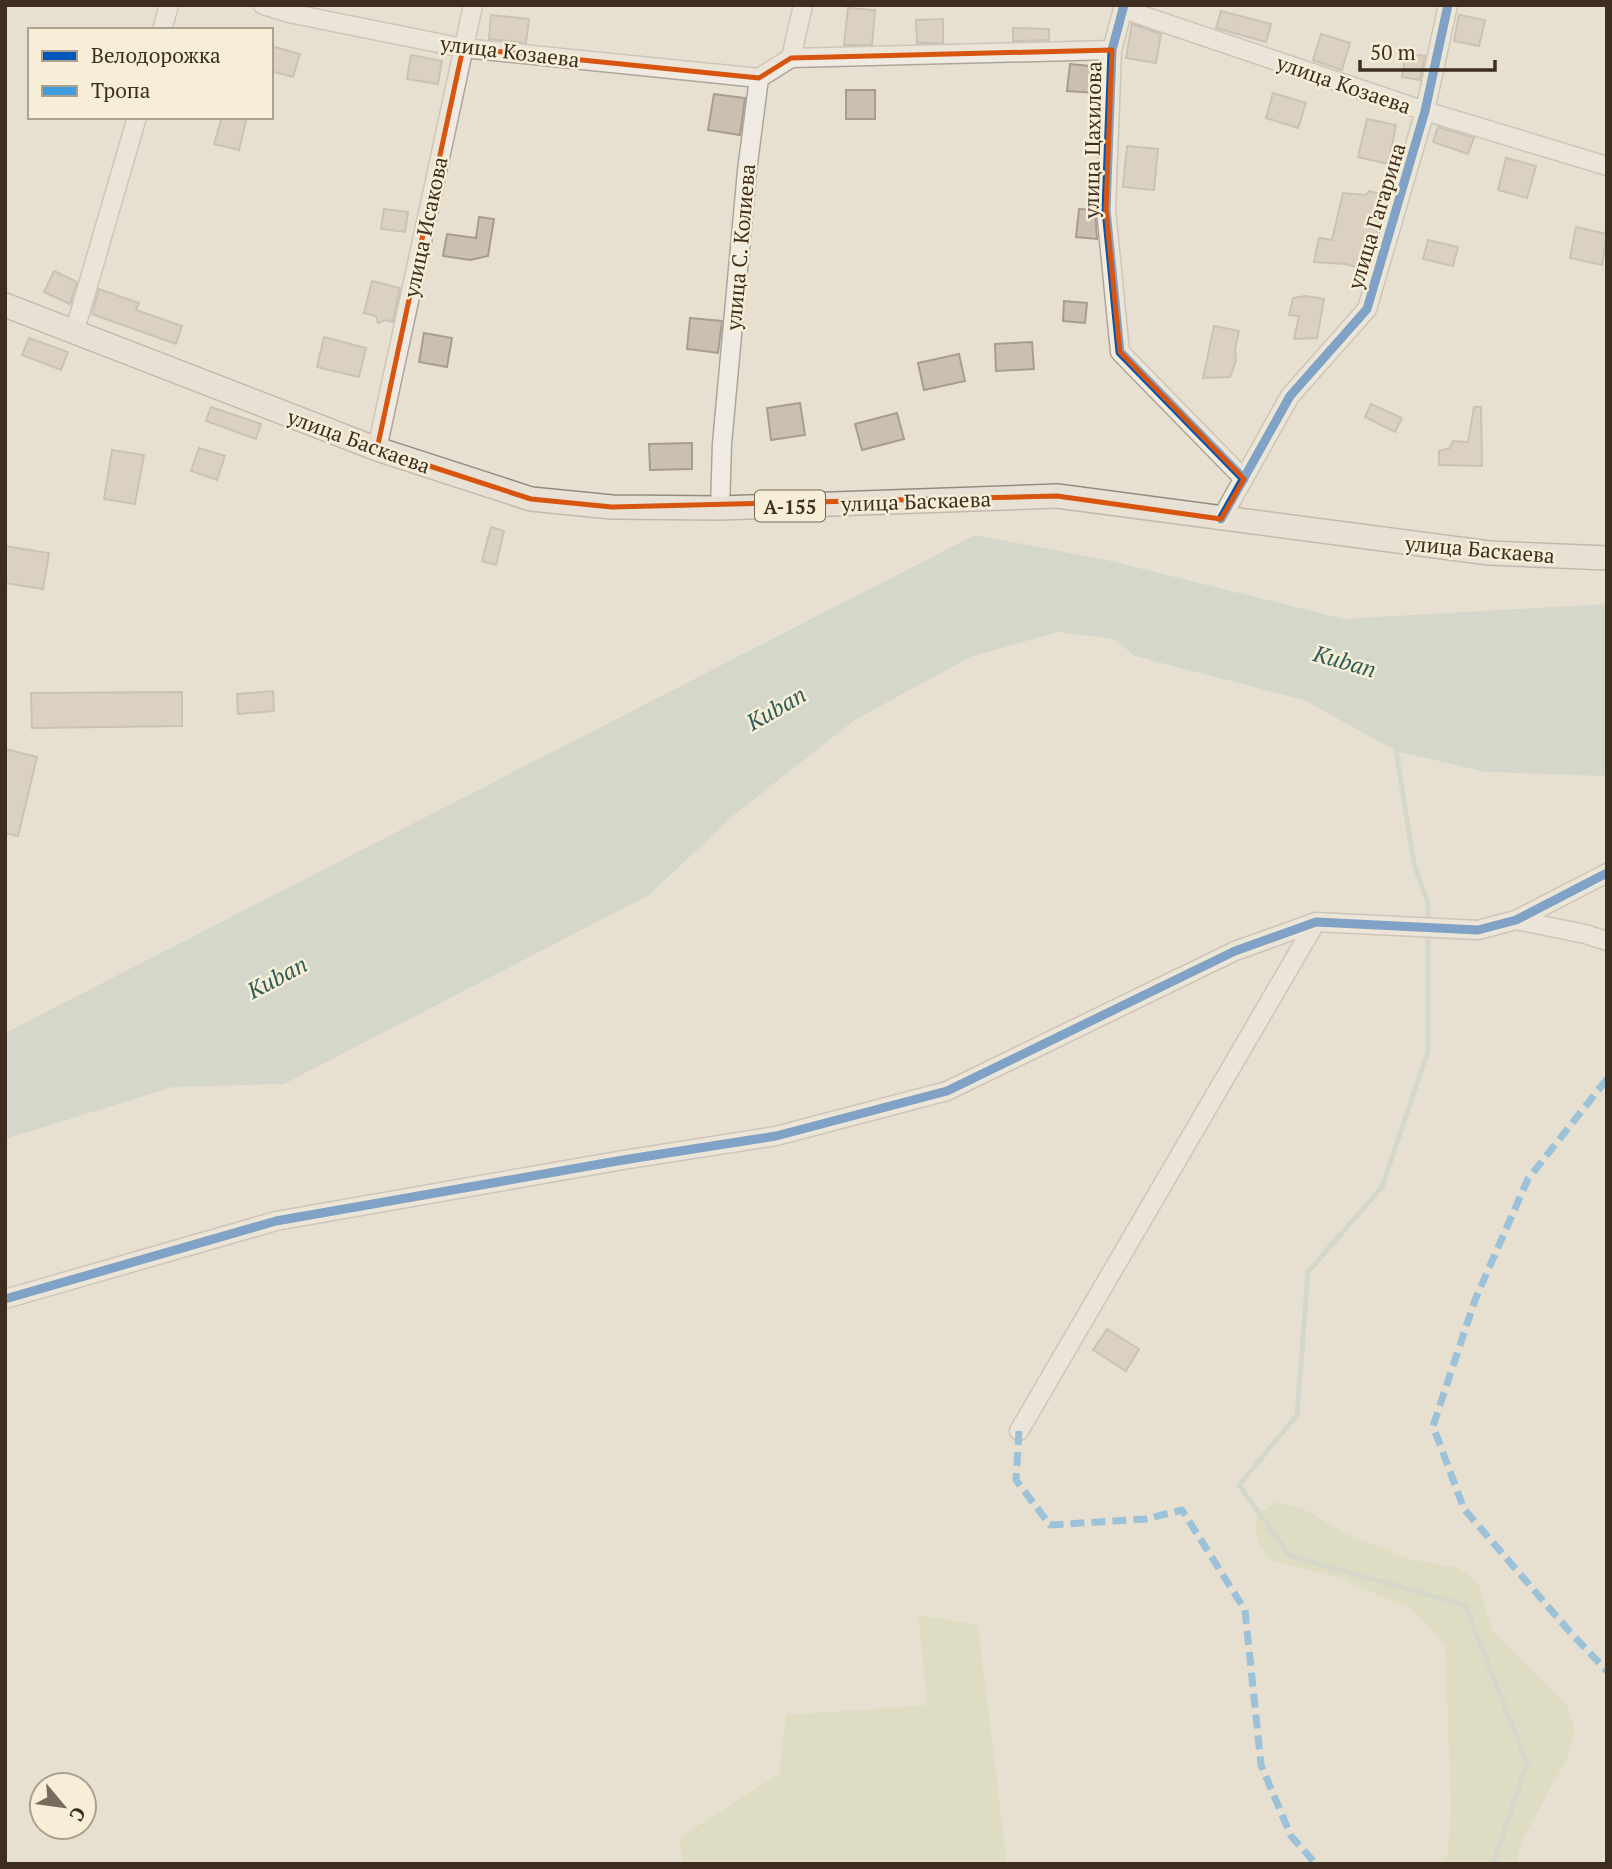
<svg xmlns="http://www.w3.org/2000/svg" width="1612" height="1869" viewBox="0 0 1612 1869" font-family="'PT Serif',serif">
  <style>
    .green { fill: #d6d7b3 }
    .water { fill: #bcccc2 }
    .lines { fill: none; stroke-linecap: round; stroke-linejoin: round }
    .stream { stroke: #bcccc2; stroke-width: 5 }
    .building { fill: #cbbfb2; stroke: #a89c90; stroke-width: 2 }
    .minor-casing { stroke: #ada599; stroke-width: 21 }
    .major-casing { stroke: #928b80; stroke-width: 26 }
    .minor { stroke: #efebe3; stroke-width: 18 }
    .major { stroke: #e6e1d4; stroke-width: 23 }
    .quiet { stroke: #3f9de0; stroke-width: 7; stroke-dasharray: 14 7; stroke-linecap: butt }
    .cycleway-casing { stroke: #f7eed8; stroke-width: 13 }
    .cycleway { stroke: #0057b8; stroke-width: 9 }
    .marked { fill: none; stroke: #d7550e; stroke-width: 5; stroke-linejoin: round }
    .labels { text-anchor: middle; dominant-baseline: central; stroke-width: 5; stroke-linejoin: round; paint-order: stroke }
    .shield { fill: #f7eed8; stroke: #756857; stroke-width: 2 }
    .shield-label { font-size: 19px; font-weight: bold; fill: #3d2e20 }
    .street-label { font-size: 21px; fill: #3d2e20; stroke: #f7eed8 }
    .water-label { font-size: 23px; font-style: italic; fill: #2f5d5a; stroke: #f7eed8 }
  </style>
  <rect width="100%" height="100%" fill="#e7e0d1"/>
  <!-- green -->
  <path class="green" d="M1276,1502L1302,1508L1345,1533L1410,1559L1459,1568L1478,1583L1492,1630L1567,1706L1575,1729L1569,1755L1522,1840L1516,1864H1442L1448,1853L1451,1806L1445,1645L1413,1610L1338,1578L1270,1560L1257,1540L1255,1517Z
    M918,1615L978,1625L1007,1864H682L680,1837L779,1774L786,1715L927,1705Z"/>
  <!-- water -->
  <path class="water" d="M975,535L1106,560L1343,619L1607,604V776L1486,772L1396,751L1304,700L1135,656L1114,639L1057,632L970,657L855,720L735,814L649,895L284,1084L173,1087L5,1139V1033Z"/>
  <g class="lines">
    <!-- stream -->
    <path class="stream" d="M1398,746L1396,751L1414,863L1428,904V1051L1382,1187L1308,1272L1297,1415L1239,1485L1290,1556L1465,1605L1527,1763L1493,1864"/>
  </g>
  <!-- building -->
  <path class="building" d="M848,8L875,10L872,45H844Z
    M1221,11L1271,24L1266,42L1216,28Z
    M491,15L529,19L526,43L489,39Z
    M1459,15L1485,20L1479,46L1454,41Z
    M943,19V43H917L916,20Z
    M1132,24L1161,34L1156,63L1126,58Z
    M1013,28L1049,29V40L1013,41Z
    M1321,34L1350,43L1342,70L1313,60Z
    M271,46L300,54L293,77L271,71Z
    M1406,53L1425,56L1420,80L1402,77Z
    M411,55L442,61L438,84L407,79Z
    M1070,64L1100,67L1097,93L1067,91Z
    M846,90H875V119H846Z
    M1273,93L1306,103L1298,128L1266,118Z
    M714,94L745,98L740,135L708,130Z
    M222,117H247L239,150L214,144Z
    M1367,119L1396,125L1388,164L1358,157Z
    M1438,127L1474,138L1468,154L1433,142Z
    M1127,146L1158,149L1154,190L1123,187Z
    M1506,158L1536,166L1527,198L1498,190Z
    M1369,191L1388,196L1367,270L1346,264L1314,262L1319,238L1332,240L1343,193L1366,195Z
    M384,209L408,212L405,232L381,229Z
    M1079,209L1095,210L1097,239L1076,237Z
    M479,217L494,219L488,256L470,260L443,256L447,234L476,238Z
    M1576,227L1607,234L1602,265L1570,258Z
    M1428,240L1458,247L1453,266L1423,259Z
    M54,271L77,282L70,304L44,292Z
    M372,281L400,288L393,322L386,320L378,323L376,316L364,313Z
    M99,289L139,303L136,310L182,326L176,344L92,314Z
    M1306,296L1324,299L1317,338L1294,339L1299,316L1289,315L1293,298Z
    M1064,301L1087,303L1085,323L1063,321Z
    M690,318L722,321L718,353L687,349Z
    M1214,326L1239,331L1235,349L1236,360L1230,377L1203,378Z
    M424,333L452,338L447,367L419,362Z
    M324,337L366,348L359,377L317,367Z
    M29,338L68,352L61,370L22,355Z
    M1032,342L1034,369L996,371L995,344Z
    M959,354L965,381L924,390L918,363Z
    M800,403L805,435L771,440L767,408Z
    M1371,404L1402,418L1395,432L1365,417Z
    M211,407L261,424L256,439L206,421Z
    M1474,407H1481L1482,466L1439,465V451L1450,448L1453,441L1468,442Z
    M897,413L904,439L862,450L855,424Z
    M692,443V469L650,470L649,444Z
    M199,448L225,456L217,480L191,471Z
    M112,450L144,455L135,504L104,499Z
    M491,527L504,531L496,565L482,561Z
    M5,546L49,553L43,589L5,583Z
    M273,691L274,711L238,714L237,694Z
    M182,692V726L32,728L31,693Z
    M5,749L37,757L18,836L5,833Z
    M1107,1329L1139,1349L1126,1371L1093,1350Z"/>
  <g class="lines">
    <defs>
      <path id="minor" d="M263,5L289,13L463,48L759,78
        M1124,5L1112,50L1106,210L1120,352L1244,479
        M1123,9L1425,111L1607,166
        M162,30L169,5
        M791,58L1112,50
        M74,333L137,117
        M377,449L473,5
        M720,508L722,444L747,171L759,78L791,58L803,5
        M1221,519L1290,396L1367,309L1425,111L1448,5
        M1516,920L1585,934L1607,941
        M5,1299L276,1221L623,1160L776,1136L947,1091L1235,951L1316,922L1478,930L1516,920L1607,873
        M1019,1431L1316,922"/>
      <path id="major" d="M5,305L377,449L531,499L612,507L720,508L1057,496L1489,553L1607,558"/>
    </defs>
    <!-- minor casing -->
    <use href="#minor" class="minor-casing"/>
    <!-- major casing -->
    <use href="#major" class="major-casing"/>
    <!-- minor -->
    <use href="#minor" class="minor"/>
    <!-- major -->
    <use href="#major" class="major"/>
    <!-- quiet -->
    <path class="quiet" d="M1607,1079L1528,1179L1475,1300L1433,1426L1464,1509L1570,1632L1607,1671
      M1019,1431L1016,1480L1050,1525L1145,1519L1182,1510L1245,1610L1261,1765L1291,1836L1316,1864"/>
    <defs>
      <path id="cycleway" d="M1124,5L1112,50L1106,210L1120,352L1244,479
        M1221,519L1290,396L1367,309L1425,111L1448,5
        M5,1299L276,1221L623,1160L776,1136L947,1091L1235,951L1316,922L1478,930L1516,920L1607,873"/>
    </defs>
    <!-- cycleway casing -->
    <use href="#cycleway" class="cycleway-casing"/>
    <!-- cycleway -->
    <use href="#cycleway" class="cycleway"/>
  </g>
  <!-- marked area -->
  <path d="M0 0H1612V1869H0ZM463,48L759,78L791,58L1112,50L1106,210L1120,352L1244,479L1221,519L1057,496L612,507L531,499L377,449Z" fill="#e7e0d1" fill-opacity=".55" fill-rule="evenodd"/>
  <path class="marked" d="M463,48L759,78L791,58L1112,50L1106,210L1120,352L1244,479L1221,519L1057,496L612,507L531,499L377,449Z"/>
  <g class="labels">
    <!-- shield labels -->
    <rect class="shield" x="755" y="490.5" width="70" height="31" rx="5"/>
    <g class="shield-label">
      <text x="790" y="506">А-155</text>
    </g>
    <!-- street labels -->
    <g class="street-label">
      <text transform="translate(510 51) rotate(7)">улица Козаева</text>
      <text transform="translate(1344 84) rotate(19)">улица Козаева</text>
      <text transform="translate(1092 140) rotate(-89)">улица Цахилова</text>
      <text transform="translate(1376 216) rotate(-73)">улица Гагарина</text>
      <text transform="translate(425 227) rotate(-78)">улица Исакова</text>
      <text transform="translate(740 247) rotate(-85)">улица С. Колиева</text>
      <text transform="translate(359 441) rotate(20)">улица Баскаева</text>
      <text transform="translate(916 501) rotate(-2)">улица Баскаева</text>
      <text transform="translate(1480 549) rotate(5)">улица Баскаева</text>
    </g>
    <!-- water labels -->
    <g class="water-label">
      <text transform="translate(1345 661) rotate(16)">Kuban</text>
      <text transform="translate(776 708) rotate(-30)">Kuban</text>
      <text transform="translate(277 977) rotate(-28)">Kuban</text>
    </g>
  </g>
  <!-- border -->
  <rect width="1612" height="1869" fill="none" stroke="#3d2e20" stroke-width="14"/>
  <!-- legend -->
  <rect x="28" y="28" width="245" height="91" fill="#f7eed8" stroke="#ada18e" stroke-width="2"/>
  <rect x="42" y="51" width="35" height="10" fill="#0057b8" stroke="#ada18e" stroke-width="2"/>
  <text x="91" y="63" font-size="21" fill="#3d2e20">Велодорожка</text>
  <rect x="42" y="86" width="35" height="10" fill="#3f9de0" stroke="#ada18e" stroke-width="2"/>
  <text x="91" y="98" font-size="21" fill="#3d2e20">Тропа</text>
  <!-- north arrow -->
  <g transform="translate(63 1806) rotate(119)"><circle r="33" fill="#f7eed8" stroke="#ada18e" stroke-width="2"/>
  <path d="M0-5L12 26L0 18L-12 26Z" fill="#786c5e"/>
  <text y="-10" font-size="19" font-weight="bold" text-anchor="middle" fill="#3d2e20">С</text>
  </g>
  <!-- scale -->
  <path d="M1360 60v10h135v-10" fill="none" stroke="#3d2e20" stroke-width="3.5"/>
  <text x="1370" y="60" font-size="21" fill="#3d2e20" stroke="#f7eed8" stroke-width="5" paint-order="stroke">50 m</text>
</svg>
